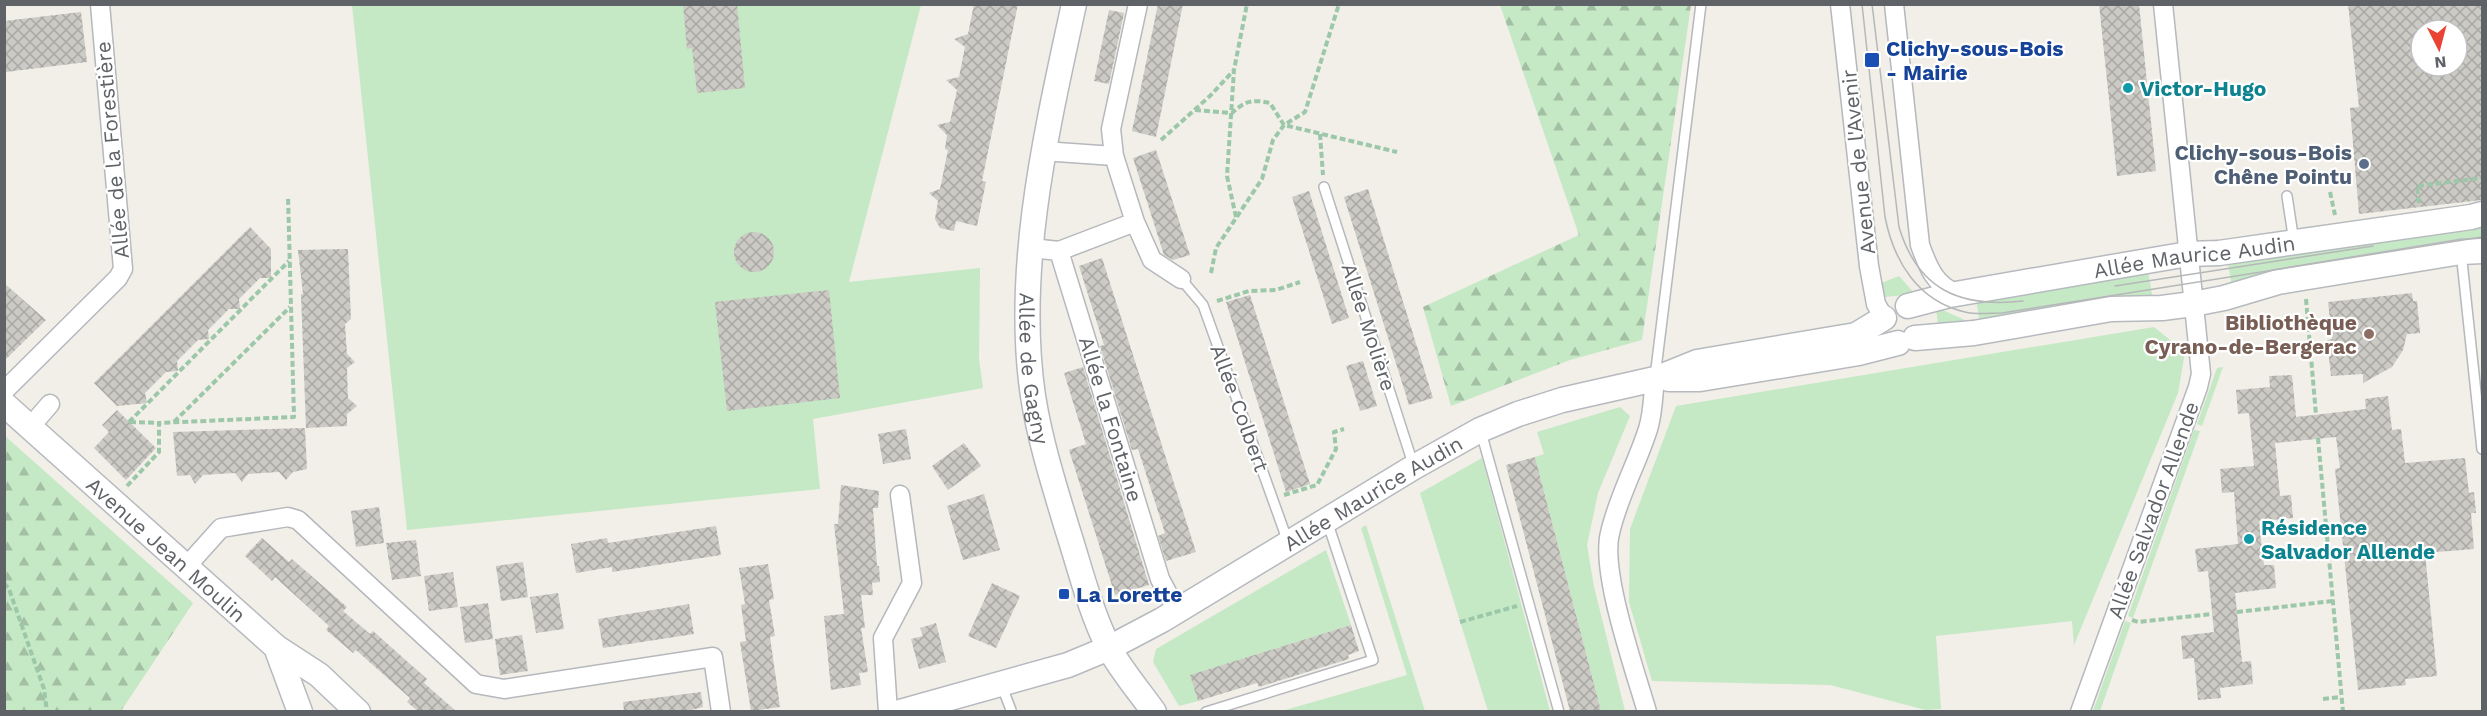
<svg xmlns="http://www.w3.org/2000/svg" width="2487" height="716" viewBox="0 0 2487 716" font-family="'Work Sans',sans-serif">
  <style>
    .green { fill: #c5e8c5 }
    .forest { fill: url(#forest-firs) }
    .building { fill: url(#building-cross-hatch); fill-rule: evenodd }
    .lines { fill: none; stroke-linecap: round; stroke-linejoin: round }
    .lane-casing { stroke: #b5b8bc; stroke-width: 12 }
    .street-casing { stroke: #b5b8bc; stroke-width: 21 }
    .secondary-casing { stroke: #b6babf; stroke-width: 27 }
    .path { stroke: #9cc7a9; stroke-width: 4; stroke-dasharray: 6 3; stroke-linecap: butt }
    .lane { stroke: #fff; stroke-width: 9 }
    .street { stroke: #fff; stroke-width: 18 }
    .secondary { stroke: #fff; stroke-width: 24 }
    .tram { stroke: #b6b7b8; stroke-width: 1.5 }
    .transit-dot { fill: #1a4fb4; stroke: #fff; stroke-width: 2 }
    .culture-dot { fill: #0f9aa8; stroke: #fff; stroke-width: 2 }
    .service-dot { fill: #5c6f8a; stroke: #fff; stroke-width: 2 }
    .education-dot { fill: #8d6e63; stroke: #fff; stroke-width: 2 }
    .labels { text-anchor: middle; dominant-baseline: central; stroke-width: 4.5; stroke-linejoin: round; paint-order: stroke }
    .transit-label { font-size: 21px; font-weight: bold; fill: #164399; stroke: #fff; text-anchor: start }
    .culture-label { font-size: 21px; font-weight: bold; fill: #0d838f; stroke: #fff; text-anchor: start }
    .street-label { font-size: 21px; fill: #5f6368; stroke: #fff }
    .service-label { font-size: 21px; font-weight: bold; fill: #4e5e75; stroke: #fff; text-anchor: end }
    .education-label { font-size: 21px; font-weight: bold; fill: #785e54; stroke: #fff; text-anchor: end }
  </style>
  <defs>
    <pattern id="forest-firs" width="22" height="20" patternUnits="userSpaceOnUse" patternTransform="scale(1.5)"><rect width="22" height="20" fill="#c5e8c5"/><path d="M5 1l3.5 6h-7zM16 11l3.5 6h-7z" fill="#a3c0a4"/></pattern>
    <pattern id="building-cross-hatch" width="8" height="8" patternUnits="userSpaceOnUse" patternTransform="scale(1.5)"><rect width="8" height="8" fill="#cccac5"/><path d="M0 0l8 8M0 8l8-8" fill="none" stroke="#a9a8a4"/></pattern>
  </defs>
  <rect width="100%" height="100%" fill="#f1efe8"/>
  <!-- green -->
  <path class="green" d="M352,5H921L849,282L980,268L979,359L983,388L813,419L820,489L407,530Z
    M2482,221V244L2232,287L2227,258Z
    M2148,271L2153,300L1980,324L1976,298Z
    M1899,276L1915,294L1885,297L1879,284Z
    M1936,307L1965,320L1966,326L1938,325Z
    M2154,327L2185,352L2178,393L2074,645L2072,621L1936,636L1941,709L1926,710L1830,685L1652,681L1629,602L1630,529L1676,406Z
    M2223,367L2202,426L2197,424L2217,368Z
    M1620,407L1630,416L1598,493L1587,545L1594,587L1625,711H1601L1535,457L1544,454L1537,432Z
    M2194,430L2200,431L2133,618L2128,616Z
    M1482,458L1550,711H1488L1420,493Z
    M1366,525L1425,711H1282L1407,675L1361,528Z
    M1326,550L1351,625L1191,675L1198,701L1179,706L1153,662L1156,649Z
    M2125,621L2131,623L2100,711H2093Z"/>
  <!-- forest -->
  <path class="forest" d="M1500,5H1691L1642,340L1570,360L1451,406L1423,307L1579,235Z
    M5,436L193,603L121,711H5Z"/>
  <!-- building -->
  <path class="building" d="M683,4H737L745,88L697,93L692,48L687,49Z
    M974,4H1018L982,181L986,182L977,226L956,221L954,231L940,228L935,219L938,201L929,193L940,189L948,150L945,149L947,135L937,125L950,122L957,90L946,80L959,77L965,47L954,39L968,34Z
    M1158,4H1183L1156,137L1132,131Z
    M2099,4H2139L2156,171L2117,176Z
    M2348,4H2482V200L2359,214L2350,108L2359,107ZM2421,30H2457V66H2421Z
    M1109,10L1124,13L1109,84L1094,81Z
    M81,12L87,62L6,72L4,21Z
    M1156,150L1190,255L1173,260L1164,255L1133,158Z
    M1368,189L1433,398L1409,405L1344,197Z
    M1309,191L1349,318L1332,324L1292,197Z
    M250,227L271,249V278H260L239,299L240,309H229L208,330L209,339L198,340L177,361L178,371L166,372L145,393L147,403L117,406L94,383Z
    M734 252a20 20 0 1 1 40 0a20 20 0 1 1-40 0Z
    M348,249L351,319L345,324L347,354L355,362L347,368L348,398L357,406L347,414V426L306,428L301,294H303L298,250Z
    M1102,258L1196,552L1166,561L1158,536L1165,533L1138,449L1132,450L1100,346L1104,345L1079,266Z
    M4,283L46,320L4,361Z
    M829,290L840,398L727,411L715,302Z
    M2412,293L2413,301H2417L2420,333L2407,334L2403,350L2392,367L2363,383V374L2331,376L2327,340L2332,339L2328,302Z
    M1250,295L1310,484L1286,492L1226,302Z
    M1363,361L1377,406L1360,411L1346,366Z
    M1083,367L1149,585L1115,595L1069,450L1086,444L1064,373Z
    M2292,375L2296,417L2366,409L2365,399L2388,396L2392,430L2401,429L2405,463L2465,458L2469,493L2474,492L2476,513H2471L2474,549L2425,553L2437,676L2405,679L2406,685L2358,690L2335,469L2340,468L2336,437L2275,443L2280,496L2291,495L2293,518L2259,521L2264,565H2274L2276,588L2235,593L2242,662L2251,661L2253,684L2220,688L2221,698L2198,700L2194,658L2183,659L2181,636L2214,632L2208,571L2198,572L2195,549L2238,544L2234,492L2222,493L2220,469L2254,466L2249,413L2238,414L2236,390L2270,387L2269,376Z
    M117,410L156,448L126,480L94,448L109,432L102,425Z
    M305,428L307,469L293,472L286,480L279,472L248,474L242,482L235,473L203,475L195,484L190,475L177,476L173,432Z
    M906,429L911,459L883,464L878,434Z
    M964,443L981,466L948,490L932,466Z
    M1535,457L1601,711H1570L1506,465Z
    M841,485L879,491L878,508H873L877,566H879L880,582L872,583L873,595H861L865,628H861L868,672L859,673L861,685L831,690L824,616L844,614L834,524H838Z
    M984,494L1000,550L963,560L947,506Z
    M379,507L384,543L356,547L351,511Z
    M716,526L721,555L612,572V567L576,573L571,544L607,538L608,543Z
    M262,538L289,562L292,559L347,607L343,611L370,634L373,631L427,679L424,683L456,711H418L407,702L410,698L356,650L353,653L326,630L329,626L275,577L272,581L245,556Z
    M416,540L421,576L392,580L386,543Z
    M523,562L528,597L501,601L496,566Z
    M768,564L774,599L769,600L775,636L770,637L780,707L751,711L740,642L746,641L741,605L745,604L739,568Z
    M453,572L458,607L429,611L424,576Z
    M992,583L1020,596L996,648L968,636Z
    M558,593L564,629L536,633L530,597Z
    M488,603L493,639L465,643L460,607Z
    M689,604L694,634L603,648L598,619Z
    M936,623L946,662L919,669L911,639L923,636L920,628Z
    M1351,625L1359,651L1348,655L1349,659L1259,687L1257,683L1198,701L1190,675Z
    M522,635L528,671L500,675L495,639Z
    M701,692L703,707L687,711H624L623,702Z"/>
  <g class="lines">
    <defs>
      <path id="lane" d="M1324,187L1414,467
        M2287,196L2294,242
        M2461,252L2482,449
        M1181,279L1203,305L1288,542
        M1655,377L1701,4
        M1481,432L1559,712
        M1001,684L1011,710
        M1206,712L1373,660L1327,521"/>
      <path id="street" d="M1138,4L1111,129L1114,156L1135,222L1152,260L1181,279
        M1840,4L1869,266L1876,304L1884,318
        M1894,4L1920,245C1928,267 1935,286 1958,294
        M1043,151L1114,156
        M1031,248L1059,251L1160,579L1177,611
        M1059,251L1135,222
        M4,391L118,278L123,269L100,4
        M31,426L50,404
        M186,567L221,528L288,517L298,520L476,684L504,689L713,657L721,712
        M888,712L883,638L912,583L900,495
        M1647,712C1635,670 1600,572 1610,533C1618,497 1637,464 1648,429C1653,414 1653,395 1655,379
        M2080,712L2198,387L2201,374L2163,4"/>
      <g id="secondary">
        <path id="s1" d="M1074,4C1047,129 1014,268 1033,396C1040,441 1054,485 1067,528C1080,568 1090,611 1109,648C1121,670 1139,691 1154,712"/>
        <path id="s2" d="M1908,306L1950,295L2188,254L2219,253L2471,217L2482,214"/>
        <path d="M1915,338L1974,333L2111,309L2162,308L2193,304L2224,298L2278,282L2461,252L2482,251"/>
        <path d="M1669,379H1700L1859,353L1898,343"/>
        <path id="s3" d="M4,404L276,647L300,712"/>
        <path d="M276,647L319,675L358,712"/>
        <path id="s4" d="M900,712L1068,665L1109,648L1162,620L1414,467L1480,430L1518,414L1562,400L1655,379L1697,362L1856,335L1884,318"/>
      </g>
    </defs>
    <!-- lane casing -->
    <use href="#lane" class="lane-casing"/>
    <!-- street casing -->
    <use href="#street" class="street-casing"/>
    <!-- secondary casing -->
    <use href="#secondary" class="secondary-casing"/>
    <!-- path -->
    <path class="path" d="M1195,110L1232,113C1245,101 1252,99 1270,103L1284,125L1397,152
      M1320,134L1323,175
      M1161,140L1211,95L1234,70
      M2330,192L2335,215
      M2419,203L2417,186L2482,178
      M1236,217L1227,176L1234,70L1247,4
      M1211,273L1216,248L1262,179L1273,140L1284,125L1305,112L1339,4
      M2306,299L2316,415
      M1217,301L1249,291L1276,290L1300,282
      M129,422L289,261
      M130,422L159,423
      M174,422L290,307
      M2318,438L2343,712
      M127,486L159,452V423L294,417L288,196
      M1284,495L1317,485L1336,449L1334,432L1344,429
      M4,583L9,589L44,689L47,712
      M2237,612L2333,601
      M2132,620L2138,622L2212,614
      M1460,622L1517,606
      M2323,699L2341,697"/>
    <!-- lane -->
    <use href="#lane" class="lane"/>
    <!-- street -->
    <use href="#street" class="street"/>
    <!-- secondary -->
    <use href="#secondary" class="secondary"/>
    <!-- tram -->
    <path class="tram" d="M1862,4L1885,217C1894,262 1918,301 1965,312C1977,315 1990,313 2002,313L2482,237
      M1872,4L1899,227C1918,290 1960,308 2023,301
      M2115,286L2373,246"/>
  </g>
  <!-- markers -->
  <g class="transit-dot">
    <rect x="1864" y="52" width="16" height="16" rx="3"/>
    <rect x="1058" y="588" width="12" height="12" rx="3"/>
  </g>
  <g class="culture-dot">
    <circle cx="2128" cy="88" r="6"/>
    <circle cx="2249" cy="539" r="6"/>
  </g>
  <circle class="service-dot" cx="2364" cy="164" r="6"/>
  <circle class="education-dot" cx="2369" cy="334" r="6"/>
  <g class="labels">
    <!-- transit labels -->
    <g class="transit-label">
      <text x="1886" y="48">Clichy-sous-Bois<tspan x="1886" dy="24">- Mairie</tspan></text>
      <text x="1076" y="594">La Lorette</text>
    </g>
    <!-- culture labels -->
    <g class="culture-label">
      <text x="2140" y="88">Victor-Hugo</text>
      <text x="2261" y="527">Résidence<tspan x="2261" dy="24">Salvador Allende</tspan></text>
    </g>
    <!-- street labels -->
    <g class="street-label">
      <text transform="translate(112 150) rotate(-95)">Allée de la Forestière</text>
      <text transform="translate(1858 162) rotate(-96)">Avenue de l'Avenir</text>
      <text stroke="none"><textPath href="#s2" startOffset="291">Allée Maurice Audin</textPath></text>
      <text transform="translate(1369 327) rotate(72)">Allée Molière</text>
      <text stroke="none"><textPath href="#s1" startOffset="369">Allée de Gagny</textPath></text>
      <text transform="translate(1240 408) rotate(70)">Allée Colbert</text>
      <text transform="translate(1111 419) rotate(73)">Allée la Fontaine</text>
      <text stroke="none"><textPath href="#s4" startOffset="525">Allée Maurice Audin</textPath></text>
      <text transform="translate(2153 510) rotate(-70)">Allée Salvador Allende</text>
      <text stroke="none"><textPath href="#s3" startOffset="218">Avenue Jean Moulin</textPath></text>
    </g>
    <!-- service labels -->
    <g class="service-label">
      <text x="2352" y="152">Clichy-sous-Bois<tspan x="2352" dy="24">Chêne Pointu</tspan></text>
    </g>
    <!-- education labels -->
    <g class="education-label">
      <text x="2357" y="322">Bibliothèque<tspan x="2357" dy="24">Cyrano-de-Bergerac</tspan></text>
    </g>
  </g>
  <!-- border -->
  <rect width="2487" height="716" fill="none" stroke="#5f6368" stroke-width="12"/>
  <!-- north arrow -->
  <g transform="translate(2439 48) rotate(174)"><circle r="28" fill="#ffffff" stroke="#bfc1c3" stroke-width="1.5"/>
  <path d="M0-4.5L10 22L0 15L-10 22Z" fill="#ea4335"/>
  <text y="-9" font-size="16" font-weight="bold" text-anchor="middle" fill="#5f6368">N</text>
  </g>
</svg>
